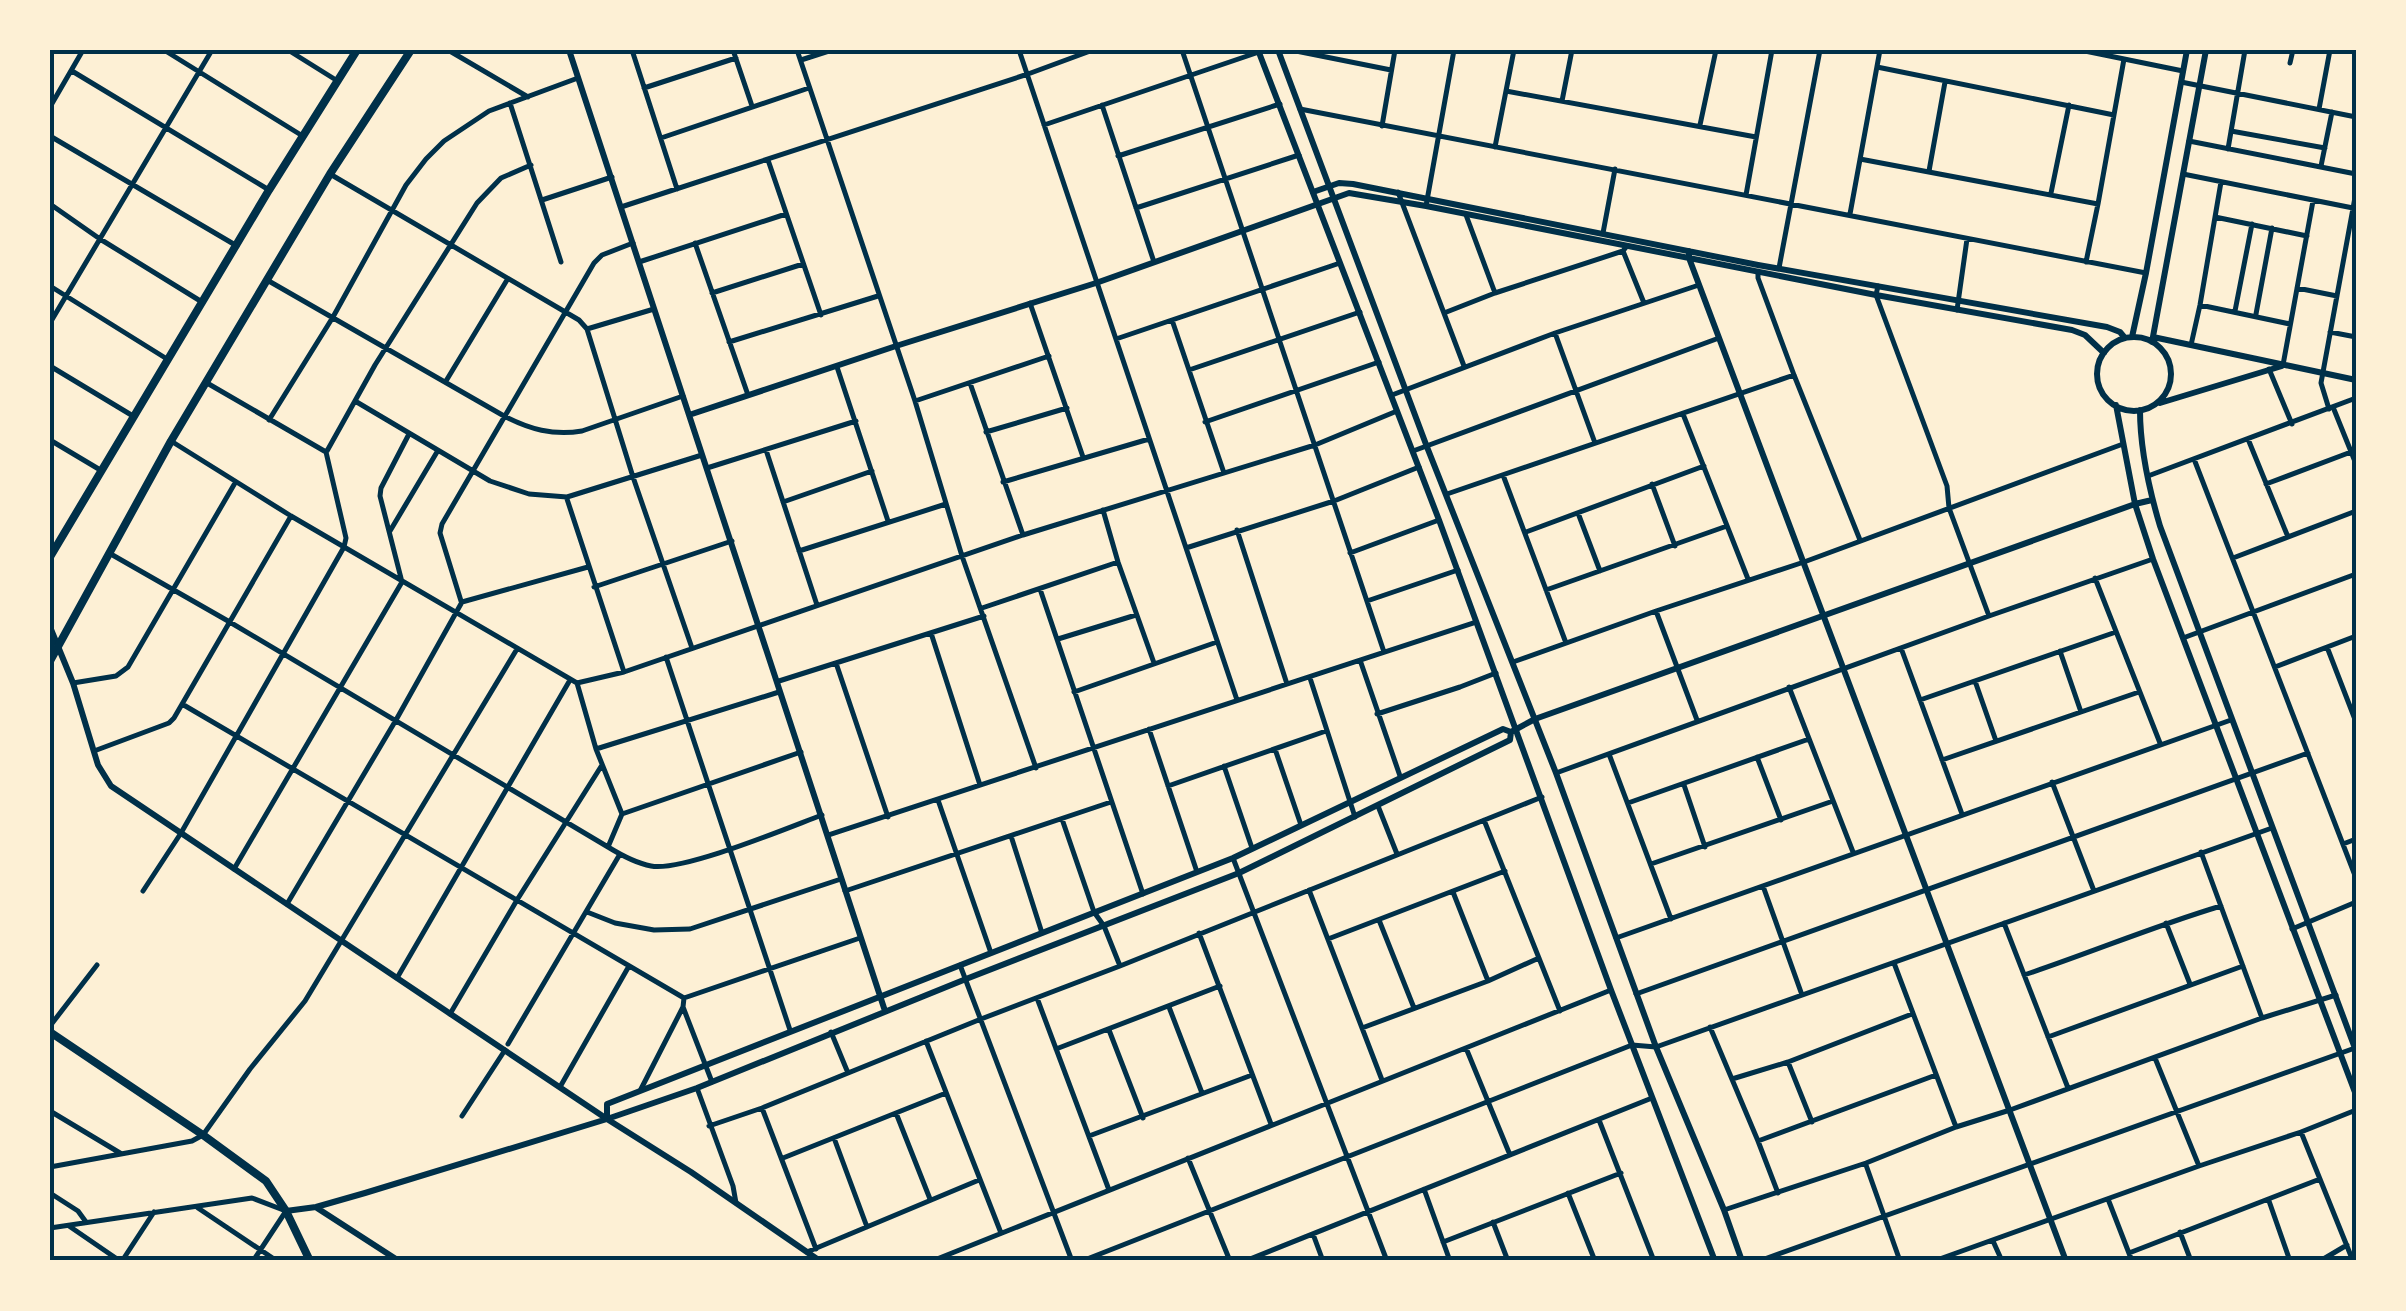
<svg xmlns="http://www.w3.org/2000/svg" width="2406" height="1311" viewBox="0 0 2406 1311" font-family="'Fira Sans Condensed',sans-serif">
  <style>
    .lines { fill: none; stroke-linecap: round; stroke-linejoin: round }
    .minor { stroke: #003049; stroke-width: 5 }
    .tertiary { stroke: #003049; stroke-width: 6 }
    .secondary { stroke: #003049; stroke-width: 6 }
    .primary { stroke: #003049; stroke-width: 8 }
    .neatline { fill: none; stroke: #003049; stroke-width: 4 }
  </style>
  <rect width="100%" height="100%" fill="#fdf0d5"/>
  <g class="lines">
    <!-- minor -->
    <path class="minor" d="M164,50L301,135
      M288,50L336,80
      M448,50L528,97
      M632,50L677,189
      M733,50L752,106
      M797,50L915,401L962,556L1036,768
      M1019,50L1237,700
      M1182,50L1384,652
      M1291,50L1391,70
      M2080,50L2183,71
      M50,51L53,50
      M801,60L832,50
      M2290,63L2293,50
      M1877,67L2114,115
      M72,71L269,190
      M2181,82L2356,117
      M644,88L736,58
      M1506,91L1756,137
      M1562,101L1572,50
      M510,103L561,262
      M1102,105L1154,262
      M50,107L83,50
      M1300,109L2146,273
      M2319,109L2330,50
      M1044,125L1259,52
      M1700,125L1716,50
      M1382,126L1395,50
      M2231,131L2325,148
      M50,136L237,246
      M661,138L809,88
      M2189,141L2356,174
      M1495,147L1514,50
      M2228,149L2245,50
      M1118,156L1280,104
      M1860,159L2098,204
      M768,160L821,315
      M2321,166L2332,112
      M1929,171L1945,82
      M330,174L579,320L587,329L633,477L692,648
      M2183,174L2353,208
      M1398,192L1464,366
      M2051,193L2069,105
      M1746,195L1772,50
      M542,200L612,177
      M50,204L100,239L202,302
      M1426,206L1454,50
      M621,207L1028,74L1093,50
      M1136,208L1299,155
      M1850,214L1880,50
      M1466,215L1495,293
      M2215,217L2307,236
      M1603,233L1615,169
      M695,243L748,395
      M1623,251L1644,303
      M639,262L786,214
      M2086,262L2098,204L2124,59
      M1779,268L1820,50
      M1758,272V278L1794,375L1860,540
      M267,280L504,416C529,429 553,436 582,431L683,396
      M50,286L167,359
      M1878,286L1876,295L1947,486L1949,508L1989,616
      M2297,288L2337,296
      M712,293L803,264
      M1030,303L1083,457
      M2200,305L2290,324
      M1957,310L1967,239
      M2235,311L2252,224
      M1444,313L1495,293L1623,251L1627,246
      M2256,314L2272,228
      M1172,320L1224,473
      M50,323L212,50
      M587,329L654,309
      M2330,332L2356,337
      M1555,333L1595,443
      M1116,339L1340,263
      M729,342L878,296
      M2191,345L2200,305L2221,182
      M2283,365L2313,201
      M50,366L133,416
      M837,367L888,521
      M2269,369L2292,424
      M1189,370L1360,312
      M446,381L507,280
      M970,383L1023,535
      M1392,395L1555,333L1699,285
      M355,401L490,481L529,494L567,497L702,455
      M915,401L1049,356
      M2333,407L2356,464
      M2329,409L2321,383L2356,192
      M1683,414L1748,579
      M269,420L333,317L406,185L426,159L444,141L489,111L578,78
      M1205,422L1379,362
      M986,432L1067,408
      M2248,439L2288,537
      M50,440L102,471
      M171,441L291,516L577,683L624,672L1023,535L1315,445L1397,411
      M766,450L817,605
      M327,451L375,365L477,203L501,178L531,165
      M1413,451L1719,338
      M2194,459L2356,878
      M707,468L856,421
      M1503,475L1566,643
      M2148,476L2356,398
      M1003,482L1149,439
      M1652,484L1675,546
      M2266,484L2351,452
      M1447,494L1794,375
      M567,499L624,672
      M783,502L872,471
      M1103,510L1118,562L1154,663
      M1578,513L1600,571
      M1237,530L1287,684
      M390,531L437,452
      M1526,532L1704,466
      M1186,548L1334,501L1419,467
      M799,551L946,504
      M109,553L228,621L608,847C621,855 635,863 651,866C682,872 787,828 822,815
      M1350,553L1439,520
      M2233,558L2356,511
      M2095,578L2160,743
      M594,587L732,541
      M1040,589L1143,894
      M1546,590L1727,526
      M461,601L440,533L442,524L594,263L602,255L633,243
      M1367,601L1458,570
      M982,608L1118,562
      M1656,611L1697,720
      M931,633L980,785
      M2183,638L2356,574
      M1058,639L1136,615
      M2327,647L2356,722
      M1901,648L1962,814
      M2060,651L2081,712
      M666,657L790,1030
      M1360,660L1400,776
      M1513,662L1656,611L1804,562L2123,444
      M836,663L888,817
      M2275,667L2356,636
      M1310,678L1355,817
      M779,681L984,616
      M1975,681L1996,741
      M73,683L116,676L128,667L235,483
      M577,683L596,749L622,814L608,847
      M1789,687L1853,852
      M1074,692L1217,642
      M1920,700L2116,632
      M182,704L684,998
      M1377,714L1460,687L1496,673
      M1149,729L1197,872
      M596,749L779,692
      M1275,749L1301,825
      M94,751L169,723L174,718L291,516
      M1609,754L1671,919
      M1757,757L1781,820
      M1942,760L2139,692
      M1224,766L1252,848
      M1556,773L1989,616L2153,559
      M2052,782L2094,891
      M1684,785L1705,847
      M1168,786L1326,731
      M938,800L991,953
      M1628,803L1809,739
      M1378,806L1397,854
      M622,814L801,752
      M1062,819L1094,912L1104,926L1120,966
      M1484,820L1560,1011
      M828,835L1476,622
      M1011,836L1042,933
      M2343,844L2356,839
      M2201,852L2262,1018
      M1233,858L1387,1261
      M1651,864L1833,801
      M234,869L402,582L380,496L381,488L409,434
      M1763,886L1802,995
      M1309,890L1382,1080
      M143,891L181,833L344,547L346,538L326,452L207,383
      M845,891L1111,802
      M1453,892L1488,981
      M287,904L396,720L462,602L588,567
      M587,912L615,923L654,930L690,929L841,879
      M1379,920L1414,1008
      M2004,923L2068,1088
      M2166,923L2190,984
      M2292,929L2356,902
      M1199,933L1271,1124
      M1616,938L2231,720
      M1328,939L1505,871
      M1894,963L1956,1127
      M960,965L1072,1261
      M2024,975C2090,953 2154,926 2221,906
      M397,978L570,680
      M1636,994L2308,753
      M684,998L860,938
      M684,998L683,1007L712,1082
      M1037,998L1109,1190
      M1169,1007L1202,1093
      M450,1014L517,900L602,765
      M50,1026L97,965
      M1710,1027L1758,1141L1778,1193
      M1362,1028L1488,981L1539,958
      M1109,1030L1143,1118
      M831,1032L848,1073
      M2048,1037L2243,966
      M926,1041L1001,1233
      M508,1044L620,854
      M1466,1048L1510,1155
      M1056,1049L1220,986
      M2155,1058L2199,1166
      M1788,1062L1812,1122
      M1732,1079L1788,1062L1912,1014
      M560,1087L629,966
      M697,1088L733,1186L736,1203
      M641,1089L683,1007
      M762,1108L816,1249
      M50,1111L120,1153
      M896,1113L930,1199
      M462,1116L505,1050
      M1599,1120L1654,1261
      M709,1126L762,1108L981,1019L1120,966L1542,797
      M2301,1132L2353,1261
      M1089,1136L1252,1075
      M834,1138L867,1227
      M1758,1141L1936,1075
      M783,1158L946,1093
      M1188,1158L1230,1261
      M1866,1165L1900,1261
      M50,1167L192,1141L203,1135L250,1069L305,1001L517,649
      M1424,1189L1450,1261
      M50,1193L78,1211L86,1222
      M1568,1193L1595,1261
      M2108,1199L2132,1261
      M2269,1201L2290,1261
      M198,1208L277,1261
      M1724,1210L1866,1163L1956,1127L2010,1110L2262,1018L2336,995
      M1493,1222L1508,1261
      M69,1226L120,1261
      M50,1228L252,1198L286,1211L253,1261
      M2180,1232L2191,1261
      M1313,1234L1323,1261
      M1993,1241L2002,1261
      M1443,1242L1621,1173
      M807,1252L979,1180
      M2129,1253L2320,1179
      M122,1261L154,1212
      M932,1261L1611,990
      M1082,1261L1632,1045L1656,1047L2272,828
      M1245,1261L1652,1098
      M1759,1261L2355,1048
      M1934,1261L2199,1166L2301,1132L2356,1110
      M2320,1261L2347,1245"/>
    <!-- tertiary -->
    <path class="tertiary" d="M569,50L885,1011
      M1313,192L1339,183L1353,184L1758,265L2107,327L2120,332L2125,338
      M1689,251V258L2066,1261
      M2132,337L2146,273L2187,50
      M2153,337L2356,380
      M2097 374a37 37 0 1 1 74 0a37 37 0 1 1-74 0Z
      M2152,342L2206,50
      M2160,403L2282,366
      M2116,405L2135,504L2153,559L2356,1095
      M2140,410C2140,449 2149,489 2160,526L2356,1051
      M689,415L896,346L1096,283L1349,193L1426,206L1876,295L2072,330L2085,335L2104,353
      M50,627L73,683L98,765L111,786L607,1119L691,1172L820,1261
      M607,1119V1104L1233,858L1503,729L1511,732L1535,719L2135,504L2152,500
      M317,1208L399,1261
      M286,1211L316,1207L365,1193L607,1119L697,1088L966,979L1239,873L1510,740L1511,732"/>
    <!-- secondary -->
    <path class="secondary" d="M1258,50L1439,520L1611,990L1715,1261
      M1278,50L1427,447L1556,773L1656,1047L1724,1210L1742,1261"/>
    <!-- primary -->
    <path class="primary" d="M50,557L269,190L357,50
      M50,661L171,441L330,174L411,50
      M50,1032L203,1135L266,1181L286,1211L310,1261"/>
  </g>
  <!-- border -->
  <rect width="2406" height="1311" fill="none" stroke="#fdf0d5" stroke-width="105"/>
  <rect x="52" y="52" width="2302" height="1206" class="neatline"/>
</svg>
